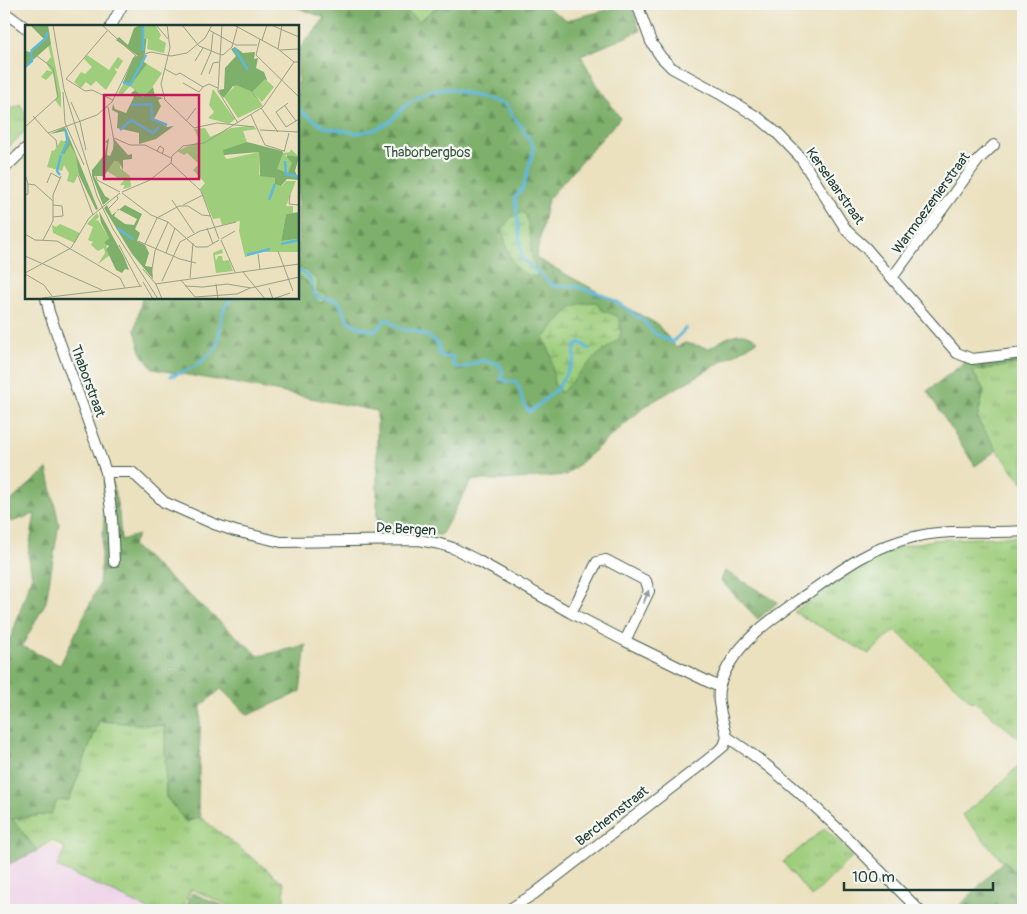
<svg xmlns="http://www.w3.org/2000/svg" width="1027" height="914" viewBox="0 0 1027 914" font-family="Pangolin,sans-serif">
  <style>
    .built { fill: #eed0e8 }
    .grass { fill: url(#grass-tufts); stroke: #5e8558 }
    .forest { fill: url(#forest-firs); stroke: #4e7650 }
    .wetland { fill: url(#wetland-marsh); stroke: #5e8558 }
    .lines { fill: none; stroke-linecap: round; stroke-linejoin: round }
    .stream { stroke: #5fb8dc; stroke-width: 3 }
    .minor-casing { stroke: #3e5649; stroke-width: 12 }
    .minor { stroke: #fff; stroke-width: 10 }
    .oneway { fill: #8f9e9a }
    .labels { text-anchor: middle; dominant-baseline: central; stroke-width: 4.5; stroke-linejoin: round; paint-order: stroke }
    .park-label { font-size: 14px; fill: #385a42; stroke: #f6f6f2 }
    .street-label { font-size: 14px; fill: #1f3d34; stroke: #f6f6f2 }
    .inset-river { fill: none; stroke: #5fb8dc; stroke-width: 2.5 }
    .inset-road { fill: none; stroke: #999f87; stroke-width: 1 }
    .view { fill: #c2185b; fill-opacity: 0.15; stroke: #c2185b; stroke-width: 2.5 }
    .inset-edge { fill: none; stroke: #1f3d34; stroke-width: 2.5 }
  </style>
  <defs>
    <pattern id="grass-tufts" width="24" height="20" patternUnits="userSpaceOnUse" patternTransform="scale(1.25)"><rect width="24" height="20" fill="#9ecd7c"/><path d="M3 7l-1-3M5 7V3M7 7l1-3M15 17l-1-3M17 17v-4M19 17l1-3" fill="none" stroke="#80a866"/></pattern>
    <pattern id="forest-firs" width="22" height="20" patternUnits="userSpaceOnUse" patternTransform="scale(1.25)"><rect width="22" height="20" fill="#7eb06c"/><path d="M5 1l3.5 6h-7zM16 11l3.5 6h-7z" fill="#67905a"/></pattern>
    <pattern id="wetland-marsh" width="20" height="14" patternUnits="userSpaceOnUse" patternTransform="scale(1.25)"><rect width="20" height="14" fill="#9ecd7c"/><path d="M1 5h8M5 5V1M11 12h8M15 12V8" fill="none" stroke="#80a866"/></pattern>
  </defs>
  <rect width="100%" height="100%" fill="#f6f6f2"/>
  <filter id="ink" filterUnits="userSpaceOnUse"><feTurbulence type="fractalNoise" baseFrequency=".02" numOctaves="2"/><feDisplacementMap in="SourceGraphic" scale="10" xChannelSelector="R" yChannelSelector="G"/><feConvolveMatrix kernelMatrix="1 2 1 2 8 2 1 2 1" color-interpolation-filters="sRGB"/></filter>
  <filter id="wash" filterUnits="userSpaceOnUse"><feTurbulence type="fractalNoise" baseFrequency=".0096" numOctaves="4" result="noise"/><feDisplacementMap in="SourceGraphic" scale="20" xChannelSelector="R" yChannelSelector="G"/><feGaussianBlur stdDeviation="1.12" result="paint"/><feColorMatrix in="noise" values="0 0 0 0 0 0 0 0 0 0 0 0 0 0 0 0 0 1.4 0 .05"/><feComposite in="paint" operator="in"/></filter>
  <g filter="url(#wash)">
    <rect width="100%" height="100%" fill="#ebe1bf"/>
    <!-- built -->
    <path class="built" d="M51,845L151,910H4V872L7,865Z"/>
    <!-- grass -->
    <path class="grass" d="M397,4H441L419,21Z
      M20,104L26,114V130L4,152V112Z
      M1023,363V483L997,450L977,419L984,390L972,371Z
      M1023,536V742L974,701L972,702L895,630L869,654L794,612L861,565L900,547L933,540Z
      M99,721L165,726L166,797L186,822L200,817L284,883V910H232L233,907L191,889L182,910H151L57,867L65,848L52,840L37,850L12,819L50,814L57,800H69Z
      M1023,761V882L1004,861L1003,862L962,815L999,785Z
      M825,828L853,856L812,897L783,862Z"/>
    <!-- forest -->
    <path class="forest" d="M288,4H397L419,21L441,4H548L549,9L567,20L631,4L640,31L581,56L596,83L620,118L548,199L536,258L657,324L676,347L685,343L709,348C727,338 740,326 758,341L647,405L566,475L504,480H472L441,535L377,532V411L234,383L153,369L142,355L135,330L142,298H298V50L325,18Z
      M1023,357V363L972,371L984,390L977,419L997,450L975,466L927,391L965,362Z
      M47,469L59,524L46,602L22,646L60,665L99,585L104,519V481H112L119,513L121,540L138,535L132,545L259,656L306,645L300,692L248,715L221,689L201,706L198,804L200,817L186,822L166,797L165,726L99,721L69,800L57,801L51,814L12,819L37,851L7,865L4,872V647L11,637L32,576L28,554L35,514L11,522L4,507Z
      M725,571L778,602L758,619L720,580Z
      M1004,860L1023,882V910H956Z
      M192,893L229,908L228,910H185Z"/>
    <!-- wetland -->
    <path class="wetland" d="M522,212L526,215L531,241V253L538,277C511,274 507,252 503,229L510,218Z
      M298,268L306,271L318,281L317,291L327,294L324,301L318,303L307,281L298,276Z
      M596,302L601,310L617,316L620,322L621,331L619,339L595,357L561,393L554,383L551,355L544,338L570,308L583,303Z"/>
    <g class="lines">
      <!-- stream -->
      <path class="stream" d="M298,109L324,127L357,133L374,130L391,121L407,104L430,91L450,89L504,104L521,126L534,148L523,188L515,197L522,259L554,286L577,287L604,295L627,308L634,315L642,319L652,331L663,338L673,342L686,328
        M298,271C317,279 308,284 317,298C327,298 339,298 342,308C344,313 346,319 350,322C356,327 366,329 374,331L380,327L385,320H391L392,324L405,330H413L427,336L436,342L439,347V354L444,357H453L452,364L459,368L468,366L483,360L499,364L503,372L501,379L509,382L515,381L519,387L524,405L530,412L557,389L574,360L575,347L580,342L589,349
        M171,376L187,370L196,366L212,352L217,346L223,311L230,298"/>
    </g>
  </g>
  <g filter="url(#ink)">
    <g class="lines">
      <defs>
        <path id="minor" d="M637,4L651,42L661,57L672,68L720,94L759,118L777,133L800,157L847,231L865,247L957,353L972,359L1023,353
          M4,12L26,28
          M111,26L123,4
          M4,169L26,148
          M892,278L979,159L994,145
          M46,298L49,312L106,472L112,518L114,562
          M106,472H132L164,502L214,524L235,531L281,542L419,540L440,544L453,548L477,560L571,613L625,641L719,687
          M571,613L597,562L606,560L646,581L649,591L625,641
          M727,737C724,722 715,701 720,685C733,643 773,618 807,594C842,569 871,547 914,537C949,528 987,534 1023,531
          M727,737C800,784 858,850 919,910
          M508,910L534,894L706,761L724,746L727,737"/>
      </defs>
      <!-- minor casing -->
      <use href="#minor" class="minor-casing"/>
      <!-- minor -->
      <use href="#minor" class="minor"/>
    </g>
    <!-- one-way arrows -->
    <defs><path id="oneway-solid" d="M-6-.8H1V-3.2L6.5 0L1 3.2V.8H-6Z" transform="scale(1.25)"/></defs>
    <use class="oneway" href="#oneway-solid" transform="translate(646 597) rotate(-68)"/>
  </g>
  <g class="labels">
    <!-- park labels -->
    <g class="park-label">
      <text x="427" y="152">Thaborbergbos</text>
    </g>
    <!-- street labels -->
    <g class="street-label">
      <text transform="translate(835 186) rotate(55)">Kerselaarstraat</text>
      <text transform="translate(931 203) rotate(-54)">Warmoezenierstraat</text>
      <text transform="translate(88 381) rotate(70)">Thaborstraat</text>
      <text transform="translate(406 529) rotate(3)">De Bergen</text>
      <text transform="translate(612 816) rotate(-38)">Berchemstraat</text>
    </g>
  </g>
  <!-- overview -->
  <g transform="translate(25 25)">
    <rect width="274" height="274" fill="#ebe1bf"/>
    <path d="M26,19L36,69V83L30,75L32,72L28,48L21,55L16,52L22,45L27,47L21,38L26,32L23,20ZM62,30L84,45L93,32L98,36L93,44L89,43L92,47L81,65L71,56L66,61L61,57L56,63L49,57L56,47L60,49L67,42L59,34ZM122,39L137,48L124,67L118,72L105,61L97,70L93,68L99,58L104,61ZM224,101L233,104L218,106L222,117L199,131L202,134L234,127V150L250,153V159L257,161L261,156H271L261,181H268V188L261,189L256,216L274,214L273,227H240L241,224L220,232L214,206L215,196L197,200L195,193L188,194L175,164L180,158L168,145L174,139L162,128L159,130L152,126L206,103ZM180,103L186,113L176,118L169,104ZM36,115L42,118L36,128L45,120L51,131L55,146L49,158L42,156L44,148L39,140L37,146L22,142L27,125L29,126ZM88,136L95,137V143L105,151L106,162L98,164L100,160H95L101,153L96,155L80,145ZM72,188L74,192L70,196L73,195L84,213L81,224L85,230L73,239L80,228L79,223L73,226L66,220L68,217L63,215L68,202L62,199ZM35,199L55,208L50,218L28,208L27,200L31,202Z" fill="#9ecd7c"/>
    <path d="M5,0H23L26,19L0,42V26L5,27L19,14ZM115,0H123L119,37L122,39L105,61L98,58L108,33L113,31L91,15L94,12L103,20L109,3ZM210,22L218,28L230,27L229,34L233,33L231,43L239,47L242,55L228,67L238,81L225,66L208,61L199,73L195,69L194,65L199,64L200,43L211,31L206,24ZM128,62L130,71L138,73L133,75L136,81L129,94L142,102L149,101L131,114L114,119V108L92,103L93,88L87,85L88,79L90,84L101,88L109,72L106,68L110,65L118,72ZM40,102L73,184L71,185L54,150L51,131L45,120L39,129L36,128L42,119L39,116H41L40,106L25,109ZM84,113L82,130L85,131L88,124L89,114L103,130L107,129V134L98,135V145L94,137L89,136L79,151H69L80,171L85,174L78,180L67,151V145L80,129L82,118L80,117ZM222,117L257,126L261,133L263,129L274,132L270,146L274,155L262,154L256,161L250,159V153L235,151L234,127L199,130L198,125ZM82,180L87,190L100,180L117,189L110,204L115,208L112,216L120,220L124,228L120,241L127,242L128,254L107,229L79,183ZM93,184L112,194L109,200L100,199L89,191ZM74,186L99,232L104,245L100,244L97,248L91,245L81,224L84,221L79,218L84,213L76,198ZM274,187V214L256,216L261,189Z" fill="#7eb06c" fill-rule="evenodd"/>
    <path d="M211,60L225,66L238,81L213,93L199,72ZM188,64L210,94L204,99L183,93L189,87L184,80Z" fill="#9ecd7c"/>
    <path d="M118,0H130L136,10L134,14L141,18L139,28L122,24L123,14H119ZM240,54L249,62L237,77L227,67ZM266,124L274,132L260,130L267,138L263,148L260,147L252,144L258,128L265,127Z" fill="#9ecd7c"/>
    <path d="M197,224L198,228L190,230L191,236L193,231H197L198,236L204,235L208,246L191,248L188,228Z" fill="#9ecd7c"/>
    <path class="inset-river" d="M118,0V26M209,23L223,45M6,26L21,13L22,7M0,42L7,36L6,27M98,57L105,60L121,30M106,80L126,79L127,94L142,100M95,105L106,95L128,108L134,102M37,129L43,115L40,104M260,136L261,149L274,152M35,150L32,146L36,130M244,175L250,159M92,203L108,214M256,219L274,215M222,230L245,224"/>
    <path class="inset-road" d="M28,0L39,64L72,171L88,204L133,274M77,0L111,31M131,0L143,14M142,0L145,23L136,59L140,75L169,103L192,98L230,102M157,0L174,21L194,29M197,0L193,66L213,98M209,0L253,24L269,37H274M246,0L274,12M184,5L211,20H232M82,6L41,54L60,66L67,65L88,75M235,14L231,30L274,72M237,15L242,0M253,24L257,0M255,25L274,24M194,29L198,30L207,22L213,0M170,36L178,23M140,44L151,50L155,48L178,62L184,59L193,63M184,49L188,38L194,37M176,50L186,27L188,8M158,58L174,67L178,62M38,67L40,98L59,140M46,77L55,97L61,125M263,78L251,87L261,102L274,94M260,81L271,96M83,82L90,122M236,83L253,107M226,90L240,120L259,126M8,91L23,108L72,90L87,77L109,32L126,27L146,31L162,28L180,13L187,0M161,96L171,83M0,102L33,72L28,43L12,31M235,105L274,107M23,108L31,115L32,122M89,113L105,120H120L146,133M132,126L135,121L139,124L137,129M259,127L264,108M146,138L147,131L158,121L179,118L238,82L269,37M146,138L176,166L194,214M69,145L72,155L95,167M0,149L3,159V169L0,170M53,150L68,190M22,158L26,148L35,153M3,159L10,160L28,176M97,167L125,155L146,138M97,168L126,190L143,197L171,222H182L194,215M265,170L264,179L274,180M147,175L169,208M158,180L178,170M83,184L93,174L92,171M28,192L38,191L37,181L28,180M182,203L188,219M0,209L10,215L32,216L95,253L100,263M196,214L210,206M18,215L28,196V170L36,151M196,215L210,247M113,216L155,234L171,238M120,219L132,193L154,181H163L177,190L186,191M94,220L115,261M253,226L268,266M141,228L150,203M233,229L235,244M0,231L77,265M118,244L131,259L137,274M218,247L240,274M0,248L46,223L64,193L95,168M0,249L19,260L27,271M126,250L130,226L143,197M165,253L168,218M156,255L170,272L212,269L225,263M137,256L155,217L175,206L211,197M118,257L128,274M130,259L274,239M191,259L193,274M160,261L178,262L202,259L226,263L274,252M244,263L248,274L265,268M17,273L117,261"/>
    <path class="view" d="M79,70H174V154H79Z"/>
    <rect width="274" height="274" class="inset-edge"/>
  </g>
  <!-- margin -->
  <rect width="1027" height="914" fill="none" stroke="#f6f6f2" stroke-width="20"/>
  <!-- scale -->
  <path d="M844 882v8h149v-8" fill="none" stroke="#1f3d34" stroke-width="2.5"/>
  <text x="852" y="882" font-size="15" fill="#1f3d34" stroke="#f6f6f2" stroke-width="4" paint-order="stroke">100 m</text>
</svg>
